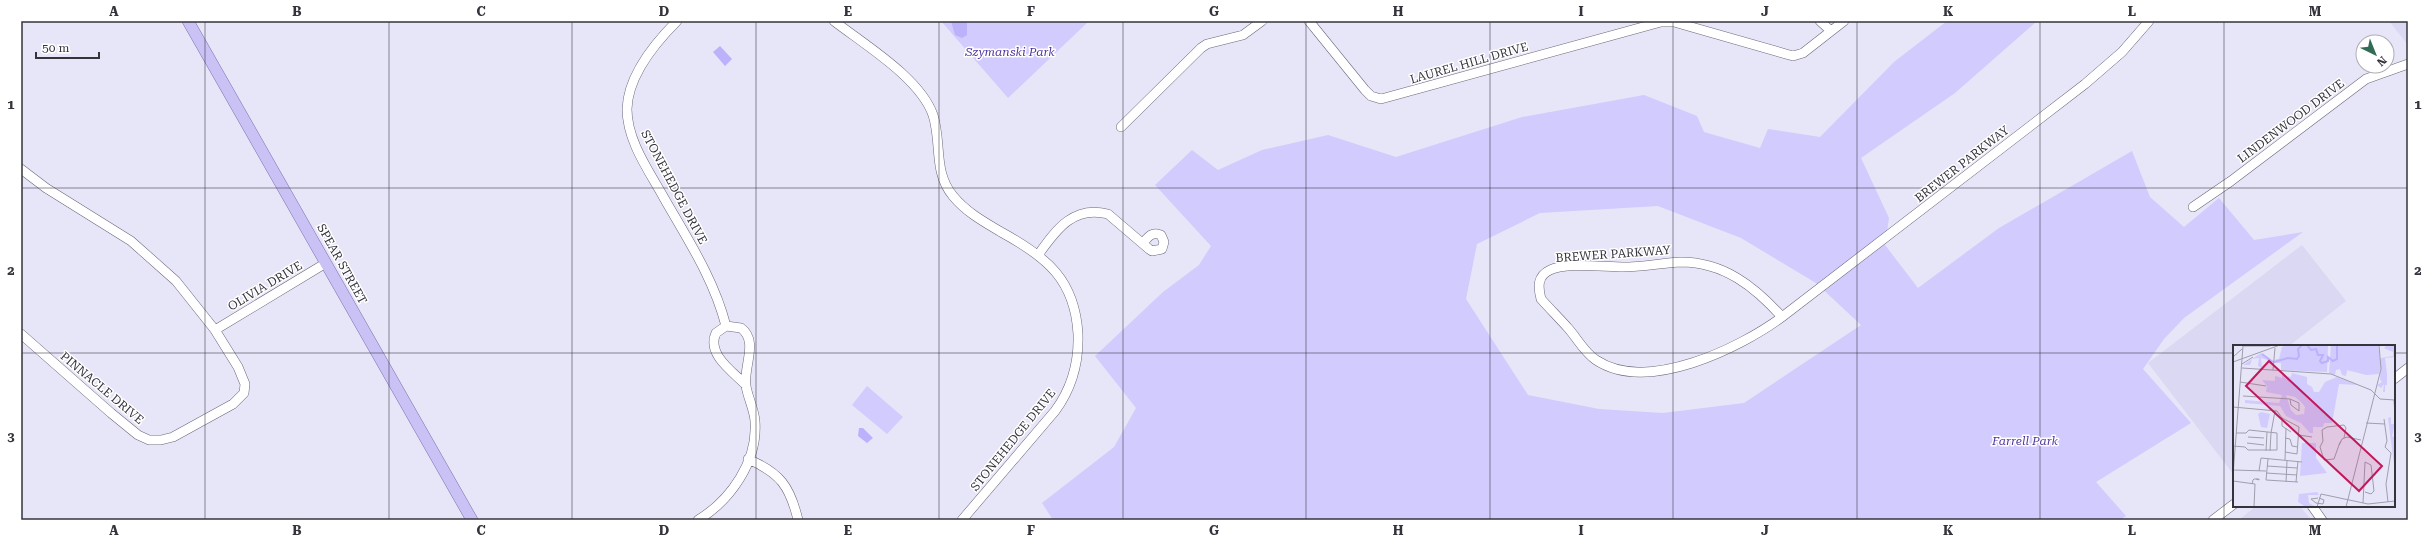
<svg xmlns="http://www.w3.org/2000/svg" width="2429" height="541" viewBox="0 0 2429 541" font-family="'Roboto Serif',serif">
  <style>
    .built { fill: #dad8f2 }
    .green { fill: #d1cbfe; fill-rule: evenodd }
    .water { fill: #bcb1fb }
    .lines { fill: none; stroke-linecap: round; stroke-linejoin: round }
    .minor-casing { stroke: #696778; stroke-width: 10 }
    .major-casing { stroke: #7e74b0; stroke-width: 12 }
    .minor { stroke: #fff; stroke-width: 9 }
    .major { stroke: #cac1f5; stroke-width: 11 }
    .grid { fill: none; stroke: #35343c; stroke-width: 1; stroke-opacity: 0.55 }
    .labels { text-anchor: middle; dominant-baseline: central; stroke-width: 3; stroke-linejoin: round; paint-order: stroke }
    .park-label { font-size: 12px; font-style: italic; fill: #52369d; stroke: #fff }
    .street-label { font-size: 12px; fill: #35343c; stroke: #fff }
    .inset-river { fill: none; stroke: #bcb1fb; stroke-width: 2 }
    .inset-road { fill: none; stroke: #a09ead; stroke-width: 1 }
    .view { fill: #c2185b; fill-opacity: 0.15; stroke: #c2185b; stroke-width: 2 }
    .inset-edge { fill: none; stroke: #35343c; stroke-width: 2 }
    .neatline { fill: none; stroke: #35343c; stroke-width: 1.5 }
    .grid-label { font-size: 13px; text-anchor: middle; font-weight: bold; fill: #35343c }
  </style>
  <rect width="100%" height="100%" fill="#e7e5f8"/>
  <!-- built -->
  <path class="built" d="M2389,21H2408V45Z
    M2302,245L2346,301L2289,346H2234V475L2148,363Z
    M2256,506H2300L2311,520H2239Z"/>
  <!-- green -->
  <path class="green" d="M941,21H1089L1008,98Z
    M1947,21H2037L1955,93L1861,158L1889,218L1885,245L1918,288L1999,228L2132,151L2150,197L2184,227L2219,198L2254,240L2303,232L2184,318L2164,339L2143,369L2191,423L2096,482L2126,516L2120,520H1053L1042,503L1114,447L1136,408L1095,356L1163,292L1199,265L1211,246L1155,185L1192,150L1218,170L1262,150L1328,135L1396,157L1522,117L1644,95L1697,116L1704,132L1760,148L1768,129L1820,137L1894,62ZM1658,206L1741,238L1816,283L1861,325L1744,403L1663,413L1599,409L1528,395L1466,299L1477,244L1540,213Z
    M867,386L903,417L887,434L852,405Z"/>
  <!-- water -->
  <path class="water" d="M951,21H967V35L962,38L955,35Z
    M720,46L732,59L725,66L713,52Z
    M859,428H863L873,438L867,443L858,436Z"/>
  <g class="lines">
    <defs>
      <path id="minor" d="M677,21C655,43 628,76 627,109C627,141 649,171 664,198C688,240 714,279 726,326
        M834,21C865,45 920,78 933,115C942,143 933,172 953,196C966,212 984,222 1001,232C1047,257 1075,280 1078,334C1079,362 1072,388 1055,411L962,520
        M1309,21L1365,90L1371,96L1381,99L1661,22H1674L1793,56L1803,53L1844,21
        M1820,21L1831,31
        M1121,127L1201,48L1207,44L1243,35L1262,21
        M21,169L46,188L131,241L176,281L215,330L238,367L245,384L244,393L233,404L173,437L161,440H149L138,435L111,413L21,334
        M2193,207L2231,181L2366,79L2408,64
        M1038,255C1056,230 1073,205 1108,214L1149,249L1152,251L1162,249L1164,242L1161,235C1152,231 1148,237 1143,243
        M1681,262C1724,262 1755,287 1782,317C1740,348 1647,394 1596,360C1584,352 1577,338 1568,328C1559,318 1550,309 1541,299C1538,287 1537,276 1550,270C1566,262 1604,267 1623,267C1642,267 1662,263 1681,262Z
        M1782,317L2085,84L2122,52L2149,21
        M215,330L326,263
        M2394,379L2408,368
        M748,459C780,473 790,486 798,520
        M2312,506L2322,520
        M698,520C731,500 758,461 755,421C754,409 748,398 746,386C743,367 759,341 741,328L726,326L716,333C706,354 733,372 746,385
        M2213,520L2234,504"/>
      <path id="major" d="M188,21L472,520"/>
    </defs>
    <!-- minor casing -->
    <use href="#minor" class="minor-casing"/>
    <!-- major casing -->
    <use href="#major" class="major-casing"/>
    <!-- minor -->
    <use href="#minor" class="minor"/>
    <!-- major -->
    <use href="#major" class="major"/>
  </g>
  <!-- grid -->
  <path class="grid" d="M205,21V520M389,21V520M572,21V520M756,21V520M939,21V520M1123,21V520M1306,21V520M1490,21V520M1673,21V520M1857,21V520M2040,21V520M2224,21V520M21,188H2408M21,353H2234M2394,353H2408"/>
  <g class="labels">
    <!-- park labels -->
    <g class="park-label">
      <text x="1010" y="52">Szymanski Park</text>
      <text x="2025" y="441">Farrell Park</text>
    </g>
    <!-- street labels -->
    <g class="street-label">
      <text transform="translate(1469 63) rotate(-16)">LAUREL HILL DRIVE</text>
      <text transform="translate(2291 121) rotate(-37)">LINDENWOOD DRIVE</text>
      <text transform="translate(1962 164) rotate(-38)">BREWER PARKWAY</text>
      <text transform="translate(674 187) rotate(62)">STONEHEDGE DRIVE</text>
      <text transform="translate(1613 254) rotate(-4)">BREWER PARKWAY</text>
      <text transform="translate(342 264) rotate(61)">SPEAR STREET</text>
      <text transform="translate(265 286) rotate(-31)">OLIVIA DRIVE</text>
      <text transform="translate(102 388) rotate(40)">PINNACLE DRIVE</text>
      <text transform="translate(1013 440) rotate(-51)">STONEHEDGE DRIVE</text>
    </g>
  </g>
  <!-- overview -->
  <g transform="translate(2233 345)">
    <rect width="162" height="162" fill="#e7e5f8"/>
    <path d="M53,0H95L94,27L48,25V18H41L43,14H46L49,2ZM98,0H145L148,20L146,29L133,30L114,25L113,31L109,30L107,24L103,25L102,30L96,28ZM154,0H161L162,12L152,13L154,29V40H152V47H150L151,39L148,43L144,40L149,37L147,34L148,13L160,11V7L151,3ZM28,8L40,17L28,13L29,23L25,21L26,13L19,14L17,20H10ZM59,28L74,32V39L79,42L81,47H86L92,37L104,32L125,40L106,39L99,78H91L90,82H80V88H77L68,78L53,71L47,61L12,58V55L46,58L49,50L33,47L34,41L29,35L42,36V31L49,33V30L58,32ZM53,50L62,52L69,58L72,62L71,69L63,70L58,65ZM28,67L37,69L34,83L28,82L25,69ZM158,72V79H162L159,91L162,93L161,119L155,73ZM69,98H83V113L94,128L67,131ZM84,147L86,150H75L76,158L83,162H73L65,157L66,149Z" fill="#d1cbfe" fill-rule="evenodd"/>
    <path class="inset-river" d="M74,0L78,5L83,4L85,10H90L87,16L89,18L95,16V12L100,16L104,14V0M29,9L40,17M41,17L55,13L64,14L66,11L65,4L69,0"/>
    <path class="inset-road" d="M0,12L9,4M0,17L47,0M9,19L20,12M9,23L98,29L138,45L147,54L162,55M40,25L42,3M7,37L33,41M10,51L57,54M57,54L66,58V66L58,60ZM161,55L162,70M0,62L44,66L49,73L66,82L64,109L52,107M49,73V81L58,87M151,74L154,96L152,102L158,108L153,139L155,157M133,78L152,79M38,88L42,66M66,90L79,92M15,92L31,93M52,93L57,94L59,101L65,102M108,96L106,100L109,94L114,92L128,95M14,98L31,100M106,100L101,114L91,115L87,102L90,96L89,85L94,82L111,80L113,83L111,93M0,101L12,102L15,105H44V88L16,85L13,88H3M33,106L34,87M37,106L38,88M35,114L33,135L65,137M52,115L53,83M34,121L64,123M0,125L33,126M26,126L28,113L69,117M33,128L64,130M0,130L10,1H37M0,136L22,139L21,162M53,137L54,116M63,137L65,116M19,139L20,135L21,134H26V135L23,134M85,153L78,154L83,158L90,159L91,155L86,153M130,158L132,117L138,120L141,146L138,149L132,147M84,162L88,149L135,159L162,156M113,162L148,24L146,0"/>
    <path class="view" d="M36,16L149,121L126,146L13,41Z"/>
    <rect width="162" height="162" class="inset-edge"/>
  </g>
  <!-- border -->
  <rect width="2429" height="541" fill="none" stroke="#ffffff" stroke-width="44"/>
  <!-- north arrow -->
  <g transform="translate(2375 54) rotate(137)"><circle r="19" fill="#ffffff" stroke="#aeaeb1"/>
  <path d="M0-3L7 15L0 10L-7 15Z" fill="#316c56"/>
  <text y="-6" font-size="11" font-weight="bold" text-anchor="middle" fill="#35343c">N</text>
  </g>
  <!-- scale -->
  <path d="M36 52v6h63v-6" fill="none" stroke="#35343c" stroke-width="2"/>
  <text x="42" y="52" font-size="12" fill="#35343c" stroke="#ffffff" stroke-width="3" paint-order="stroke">50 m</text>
  <rect x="22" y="22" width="2385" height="497" class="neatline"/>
  <g class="grid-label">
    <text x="114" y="16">A</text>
    <text x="297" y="16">B</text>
    <text x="481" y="16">C</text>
    <text x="664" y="16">D</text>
    <text x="848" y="16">E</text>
    <text x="1031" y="16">F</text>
    <text x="1214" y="16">G</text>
    <text x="1398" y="16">H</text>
    <text x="1581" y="16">I</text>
    <text x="1765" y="16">J</text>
    <text x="1948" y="16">K</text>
    <text x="2132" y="16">L</text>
    <text x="2315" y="16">M</text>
    <text x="11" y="109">1</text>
    <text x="2418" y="109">1</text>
    <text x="11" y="275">2</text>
    <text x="2418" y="275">2</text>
    <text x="11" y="441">3</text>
    <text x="2418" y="441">3</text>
    <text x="114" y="535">A</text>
    <text x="297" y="535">B</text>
    <text x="481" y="535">C</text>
    <text x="664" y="535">D</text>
    <text x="848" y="535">E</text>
    <text x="1031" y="535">F</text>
    <text x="1214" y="535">G</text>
    <text x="1398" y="535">H</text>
    <text x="1581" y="535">I</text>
    <text x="1765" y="535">J</text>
    <text x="1948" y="535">K</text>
    <text x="2132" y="535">L</text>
    <text x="2315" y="535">M</text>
  </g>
</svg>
